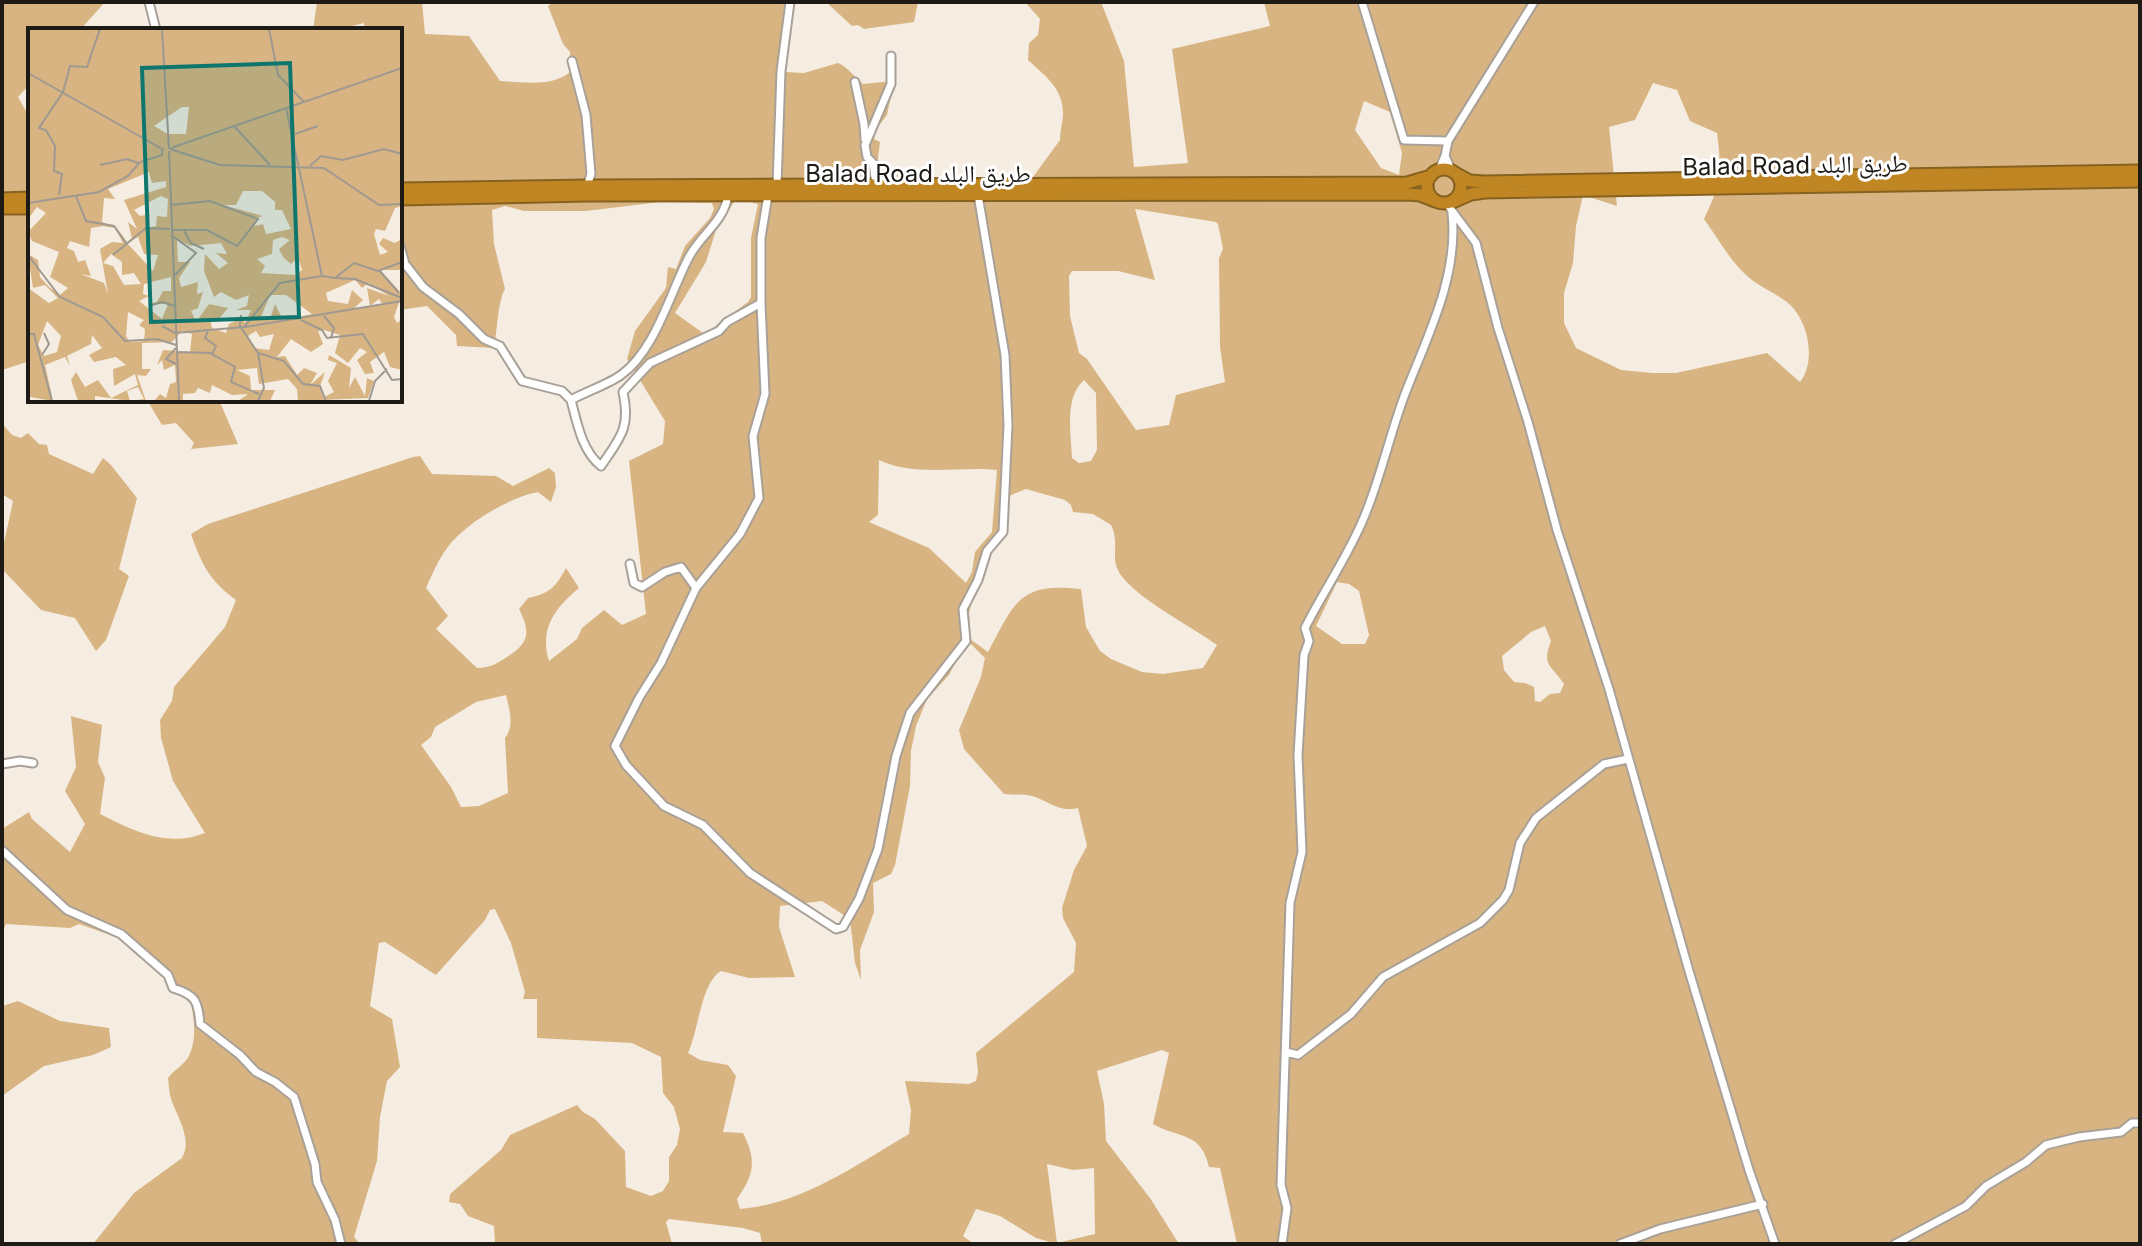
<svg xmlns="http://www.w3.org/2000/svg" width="2142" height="1246" viewBox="0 0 2142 1246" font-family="Inter,'Noto Naskh Arabic',sans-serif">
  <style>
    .green { fill: #d8b482; fill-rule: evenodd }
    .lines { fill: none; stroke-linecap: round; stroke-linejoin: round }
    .minor-casing { stroke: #a9a197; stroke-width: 11 }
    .highway-casing { stroke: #87611f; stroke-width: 15 }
    .minor { stroke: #fff; stroke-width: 7 }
    .highway { stroke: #c08623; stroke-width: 11 }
    .labels { text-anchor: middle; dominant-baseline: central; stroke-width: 6; stroke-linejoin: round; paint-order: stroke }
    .street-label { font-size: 24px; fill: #1e1b17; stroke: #fff }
    .inset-road { fill: none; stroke: #9f9991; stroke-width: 2 }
    .view { fill: #0f766e; fill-opacity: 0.15; stroke: #0f766e; stroke-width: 4 }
    .inset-edge { fill: none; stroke: #1e1b17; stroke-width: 4 }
  </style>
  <rect width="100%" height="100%" fill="#f5ede2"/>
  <!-- green -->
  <path class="green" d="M2,2H105L80,30H30V84L18,97L30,118V361L2,370Z
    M317,2H422L425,34L469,36L500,81C524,82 550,87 569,73L570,52L563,44L548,6L553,2H794L785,72L804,73L838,63C848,67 854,77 863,84L894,81L887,115L876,129L874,139L880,142L877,166L911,177H1033L1060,140C1060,130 1063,122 1063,114C1063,88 1046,77 1028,60L1029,43L1038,35L1040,19L1025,2H1101L1124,61L1134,167L1188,163L1172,49L1270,26L1264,2H2140V1244H1237L1220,1168L1209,1167C1201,1131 1179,1139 1153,1124L1169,1053L1162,1050L1097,1071L1104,1104L1106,1141L1150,1198L1179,1244H1057L1036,1238L1000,1216L976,1209L963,1236L974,1244H762L760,1233L743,1228L669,1219L666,1222L672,1244H495L494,1226L468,1216L460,1204L449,1202L450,1194L501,1150L510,1135L577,1105L583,1112L595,1119L625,1151L626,1187L651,1196L663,1191L669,1181V1157L677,1145L680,1129L674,1107L663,1093L661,1057L632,1043L537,1038V999H523L525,992L511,943L495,909L490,910L485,920L436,975L385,942L379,943L370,1006L392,1019L400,1067L387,1081L380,1117L377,1161L354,1237L360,1244H93L134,1193L182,1158C193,1139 177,1117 171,1099C169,1093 169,1085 168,1078C173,1071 182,1066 187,1059C198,1043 194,1015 190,998L169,990L167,981L119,938L79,924L70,928L6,924L2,934V829L29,812L32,819L70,852L85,824L65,791L76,767L71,716L102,725L98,762L105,778L100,814C133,831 168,848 205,833L173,781L161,738L160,720L172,701L174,687L225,627L236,600C209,580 202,565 191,534L208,524L413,457L420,456L432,474L496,476L513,486L549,468L555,473L556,487L551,502L538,492C510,497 464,524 447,548C438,560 432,575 426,588L448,616L436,629L477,668C490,668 496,664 507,657C529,643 531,633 519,609L528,598C549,594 556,587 566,568L579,588C555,608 539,629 549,661L577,639L582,628L604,610L622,625L646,614L629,461L663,444L665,421L627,359L635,331L666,288L668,267L676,269L685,246L710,218L714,209L712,203L660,202L586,211H524L505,206L492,210L494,244L505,289C498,300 497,333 494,348L457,346L456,335L427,306L400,310V30H365L364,23L337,30H313ZM1653,83L1677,90L1690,121L1717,133C1722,174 1722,181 1704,219C1717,237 1729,259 1745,274C1757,286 1774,292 1787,302C1808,319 1817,360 1800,382L1767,353L1676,373H1652L1621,370L1576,348L1564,323V293L1573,263L1576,226L1583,195L1617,206L1609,127L1635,120ZM1364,101L1390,112L1402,153L1399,175L1381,168L1355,130ZM736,199L758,204L751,238V297L748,302C735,311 717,328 703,333L675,313L706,262L716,230ZM1135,209L1216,222L1218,224L1223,249L1219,258L1220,347L1225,382L1176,395L1169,425L1136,430L1087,359L1079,353L1070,316L1069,276L1072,271H1118L1155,280ZM1084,380L1096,393L1097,450L1091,461L1079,463L1072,458C1071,433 1064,398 1084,380ZM879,460C914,477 960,466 997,470L992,532L975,552L972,572L966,583L929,548L869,522L878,515ZM1026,489L1065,500L1071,505L1073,512L1093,514L1111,525C1119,540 1112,556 1117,568C1127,594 1193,627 1217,645L1203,668L1163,674L1142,672L1111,659L1100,651L1086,627L1081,589C1019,582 1015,602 988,652L970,639L969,613L973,597L983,579L989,553L1004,538L1008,526L1007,503L1011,495ZM1337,582L1349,584L1359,591L1369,635L1365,644H1342L1316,626ZM1545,626L1551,641C1541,666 1552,665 1564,684L1560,693L1550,694L1540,702L1535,701L1534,687L1525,683L1514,682L1504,670L1502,656L1531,632ZM965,644H971L985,658L981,677L959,730L964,749L1004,794C1013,795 1023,794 1032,796C1049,801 1059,813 1078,808L1087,846L1074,870L1062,908L1063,918L1076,943L1074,972L976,1053L978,1072L976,1081L969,1084L905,1081L911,1110L909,1134C856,1165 802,1204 740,1209L737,1199C754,1175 757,1160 743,1133L723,1132L736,1076L728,1065L700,1060L688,1053C699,1029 701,983 721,971L749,978L795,977L779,927L780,906L822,901L850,919L855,963L861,980L860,950L874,912L873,883L891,874L895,865L910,786L911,751L916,726L927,699L949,675ZM506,695C509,709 515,725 505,738L508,793L479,806L461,807L451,787L421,745L431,737L435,727L476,702ZM1047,1164L1073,1170L1094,1168L1095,1234L1057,1243Z
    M826,2H918L914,22L864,29L858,25L852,26Z
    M147,400H219L238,444L191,449L194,443L176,423L162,425Z
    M2,423L12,435L21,438L28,433L39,444L47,445L49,454L93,474L103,458L111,465L137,498L119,569L129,576L106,640L96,651L75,618L41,610L2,569V552L13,501L2,494Z
    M18,1001L60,1021L109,1028L111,1047L93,1055L44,1066L2,1096V1006Z"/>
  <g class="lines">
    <defs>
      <path id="minor" d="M149,2L156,30
        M1362,2L1404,140L1448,141
        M572,61L586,115L591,174L587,186
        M855,82L864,124L865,139
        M1445,156L1448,141L1534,2
        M1439,170L1445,156L1451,170
        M777,185L781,71L790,2
        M876,185L873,163L867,157L865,145L891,84V56
        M768,195L761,238V303L765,394L753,436L759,498L740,534L696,588L661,663L639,698L615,746L626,765L664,806L703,825L750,873L836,929L843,927L859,899L878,849L896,756L910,713L966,641L963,609L978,580L987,551L1003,532L1008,425L1005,355L978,195
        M1447,204L1476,243L1498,328L1528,422L1557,530L1609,689L1689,971L1749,1170L1775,1244
        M400,246L405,264L423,287L459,314L484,339L500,346L522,381L562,391L571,400C585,392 609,384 621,375C655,351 670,293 689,257C701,234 724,222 728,195
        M571,400C577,423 582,451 601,466C620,438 631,428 623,392L650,363L719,331L727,322L761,303
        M630,564L634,583L642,587L665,572L681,567L696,588
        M2,764L20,761L33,763
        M2,850L67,910L121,934L168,975L173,988C196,995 198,1001 200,1024L240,1055L256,1072L275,1082L294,1097L315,1164L317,1182L335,1220L341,1244
        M1286,1052L1298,1055L1351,1014L1383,977L1480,923L1503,900L1509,890L1520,843L1536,818L1604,764L1628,759
        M1282,1244L1287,1208L1281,1185L1290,903L1302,852L1298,755L1304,655L1309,641L1305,628C1324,590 1349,555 1365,515C1381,476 1390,434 1405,394C1427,337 1459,276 1452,213
        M1620,1244L1660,1229L1763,1204
        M1895,1244L1966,1206L1986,1186L2026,1162L2046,1145L2079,1137L2121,1132L2132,1123H2140"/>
      <path id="highway" d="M1427 186a17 17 0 1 1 34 0a17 17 0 1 1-34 0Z
        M1455,173L1470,181L1484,182L2140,171
        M400,189L587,186L1407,183L1431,176
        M2,199L30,198
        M400,199L587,195L1408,194L1420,195L1435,201
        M1453,202L1471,194L1485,192L2140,181
        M2,208H30"/>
    </defs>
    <!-- minor casing -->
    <use href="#minor" class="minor-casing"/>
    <!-- highway casing -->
    <use href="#highway" class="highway-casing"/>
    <!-- minor -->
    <use href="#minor" class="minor"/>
    <!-- highway -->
    <use href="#highway" class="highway"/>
  </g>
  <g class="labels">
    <!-- street labels -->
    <g class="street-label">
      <text transform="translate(1795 165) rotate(-1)">Balad Road طريق البلد</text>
      <text x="918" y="173">Balad Road طريق البلد</text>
    </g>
  </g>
  <!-- overview -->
  <g transform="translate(28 28)">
    <rect width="374" height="374" fill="#f5ede2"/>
    <path d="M0,1H374V178L367,180L357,203L348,201L346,206L352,227L360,224L351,216L355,210L367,215L374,211V242H352L374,266L366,289L369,295L374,291V342L362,339L356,324L342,334L346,345L337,346L329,332L339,324L332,320L320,335L307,325L312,307L296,302L290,303L295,316L283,324L263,311L249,329L257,328L269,347L276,340L289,345L282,357L297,344L292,358L296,369L306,364L300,353L309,335L300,332L301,327L323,340L321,360L327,349L337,368L339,350L346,353L340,370L270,373L269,361L260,351L231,356L229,340L209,342L222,348L223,362H247L242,373H210L220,366L204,367L184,357L182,365L170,360L167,365L155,366V372L126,373L132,366L138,370L142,356L148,354L147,337L136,342L134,332L129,337L135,322L162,324L164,306L154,303L144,314L114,315V341H123L118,348L109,347L118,373H103L116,371L110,359L99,363L102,373L67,368V373H50L43,352L48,344L57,359L70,352L83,370L110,357L107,346L86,358L85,341L98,337L88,329L66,334L61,327L74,320L64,307L63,316L39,328L42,338L37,329L17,337L25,373L2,369L0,260L21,275L30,270L17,257L5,260L0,226L10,232L12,249L21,259L32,267L40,260L22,249L31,224L4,213L0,204L18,185L9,179L0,191ZM154,79H161L158,106H140L126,98ZM121,144L124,155L138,153V159L96,172L109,201L100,194L104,210L99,214L88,199L74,194L76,170L87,171L80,161ZM215,163H234L247,174V182H254L263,201L238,206L235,196L227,198L228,190L235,188L195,177H208ZM133,168L140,171L139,189L129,188L128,198L119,200L122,186L112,188L106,182ZM75,198L87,200L95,215L84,214L72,221L80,266L76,255L53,246L63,248L57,232L50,234L46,223L39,220L42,213L61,219L63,200ZM110,209L116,226L130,227L125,243L99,215ZM254,209L262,212L251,221L255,229L263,236L270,230L274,242L268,247L233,245L237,238L229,231L244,226L245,212ZM149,212L163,218L193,215L199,226L188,225L200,235L191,241L177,226L176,243L186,269L193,264L208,272L221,267L219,278L208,282H223L217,295L214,290L201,296L198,305L184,300L182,291L190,292L200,280L181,276L168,294L163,283L170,280L175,264L169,266L170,254L153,259L151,250L162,234H150ZM83,226L94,234V247L106,245L113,256L96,257L85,238L75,235ZM143,249V263H135L129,274L119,276H140L134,291L111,273L121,268L115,266L116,256ZM327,252L334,260L340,255L361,268L339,260L342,278L351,271L355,277L325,281L335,272L324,262L320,276L300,273L298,265ZM242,267H258L284,286L255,292L247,276L242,291L233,289ZM100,284L116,292L111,297L117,301L116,313L102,314L98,308ZM19,293L33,308L29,324L16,328L10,317ZM228,303L232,309L246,306L241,322L226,320L220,308Z" fill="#d8b482" fill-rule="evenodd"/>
    <path class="inset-road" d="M134,1L141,121M241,1L250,47L276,74M0,45L136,122M206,98L242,137M267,106L290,98M143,120L374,40M142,121L192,137L296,140L351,177L374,176M141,123L151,373M72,137L99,131L110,135M282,138L293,128L315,132L356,121L374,126M31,167L34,146L26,143L27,118L18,102L11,100L35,64L42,38L59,39L72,1M48,168L58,193L86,198L98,215M0,175L71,164L100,148L112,134L134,127V122M142,177L182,173L230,191L209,218L179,202H144M156,203L163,215L176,221M143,207L168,225L147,247M0,227L32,269L75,289L97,313L129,311L148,317M85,227L118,200L142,201M351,242L371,265M294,248L307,250L326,235L350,243L374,234M307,250L327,251L374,270M121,278L134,274L146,278M213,287L212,298L230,325L256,333L275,356L292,358L298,373M296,288L306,300L303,310M273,292L294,302L299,310L335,306L364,352L374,351M134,298L147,305L216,299L252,255L294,248L258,80M217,299L374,273M180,303L177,310L188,318L184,326L207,339L203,354L231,366M0,306H6L24,373M148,320L138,331L148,336M149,324L184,325M230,325L236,360L230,373M14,327L21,316L16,305M341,373L347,353L359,341"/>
    <path class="view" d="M262,35L271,289L123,294L114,40Z"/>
    <rect width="374" height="374" class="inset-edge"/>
  </g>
  <!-- border -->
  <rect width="2142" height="1246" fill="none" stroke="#1e1b17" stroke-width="8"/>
</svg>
